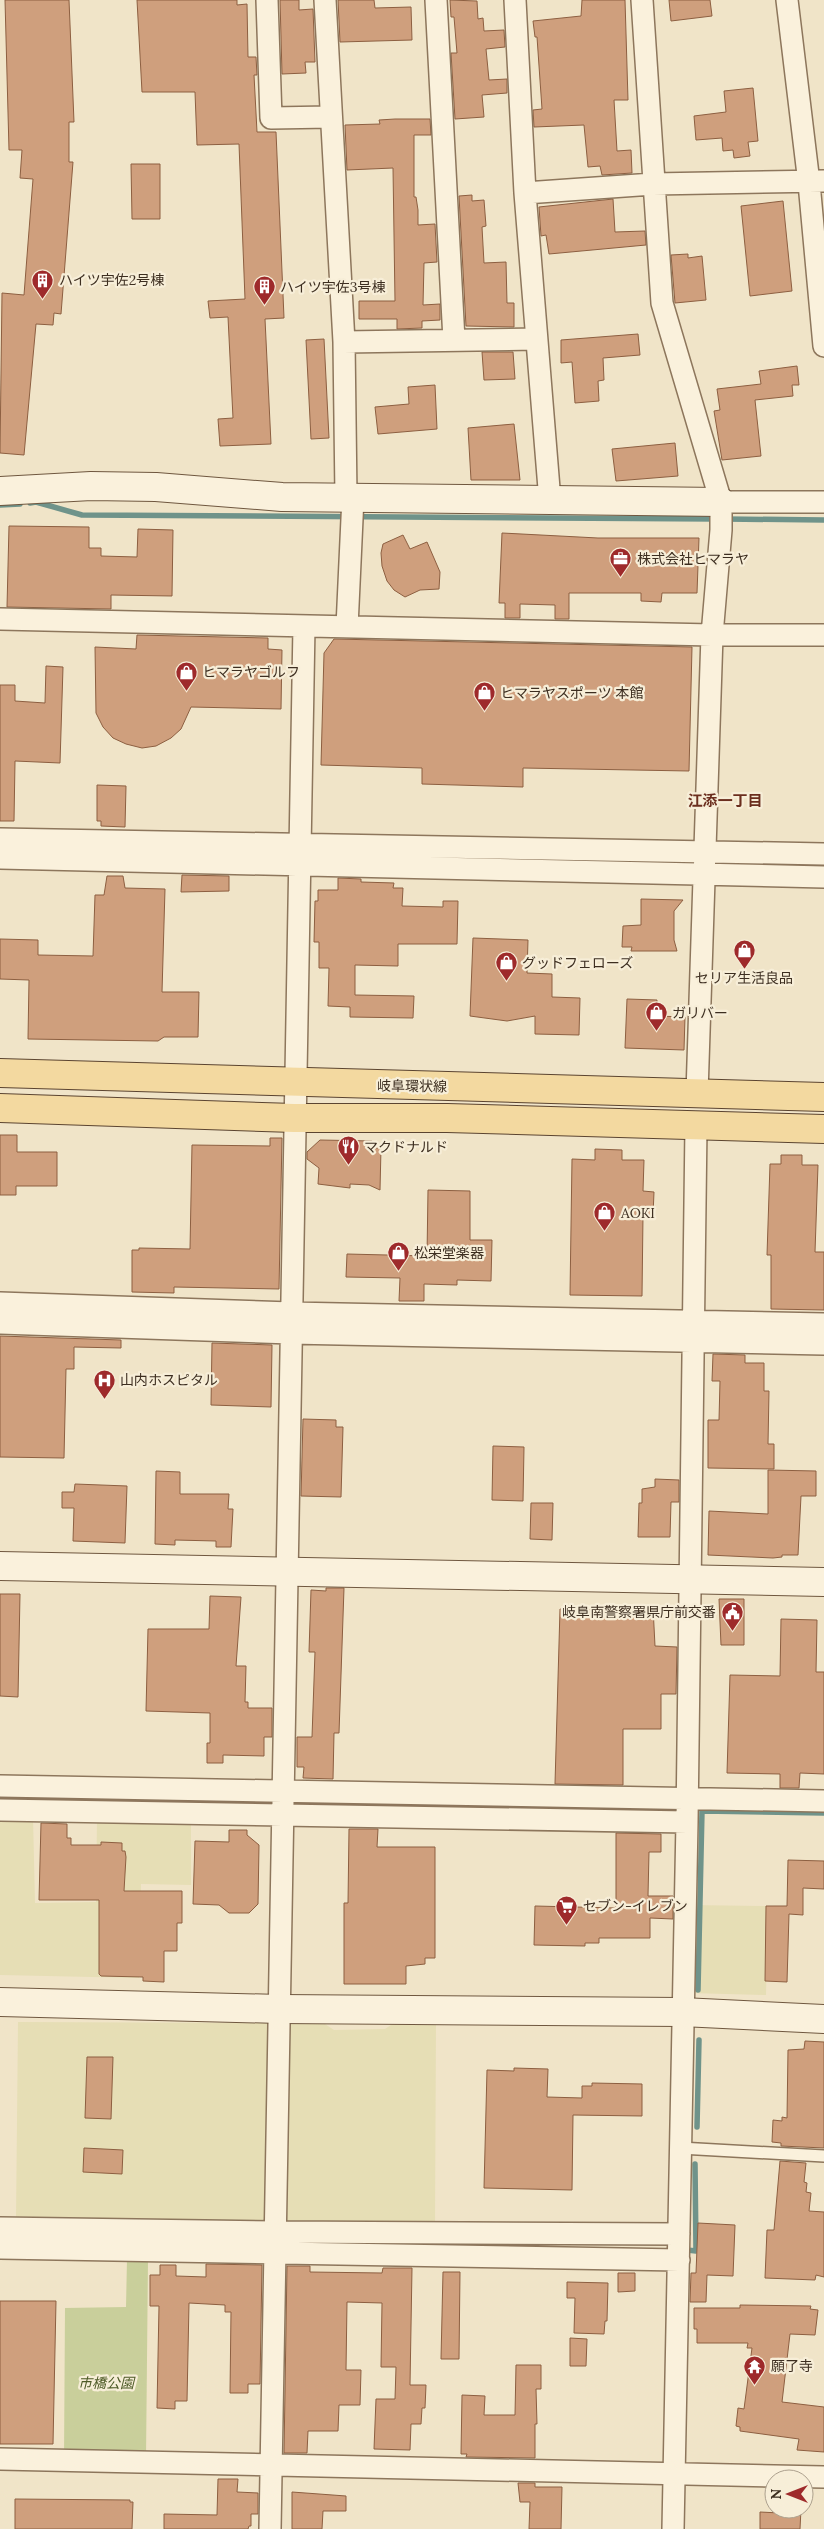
<svg xmlns="http://www.w3.org/2000/svg" width="824" height="2529" viewBox="0 0 824 2529" font-family="Lora,'Noto Sans JP',serif">
  <style>
    .farmland { fill: #e6deb5 }
    .green { fill: #c9cf9b }
    .lines { fill: none; stroke-linecap: round; stroke-linejoin: round }
    .stream { stroke: #6f938a; stroke-width: 5.5 }
    .building { fill: #cf9f7d; stroke: #8d5f41 }
    .lane-casing { stroke: #8d765c; stroke-width: 14 }
    .street-casing { stroke: #8d765c; stroke-width: 24 }
    .secondary-casing { stroke: #6f573f; stroke-width: 30 }
    .primary-casing { stroke: #5b4430; stroke-width: 30 }
    .lane { stroke: #faf1dc; stroke-width: 11 }
    .street { stroke: #faf1dc; stroke-width: 21 }
    .secondary { stroke: #faf1dc; stroke-width: 28 }
    .primary { stroke: #f3d9a0; stroke-width: 28 }
    .labels { text-anchor: middle; dominant-baseline: central; stroke-width: 4.5; stroke-linejoin: round; paint-order: stroke }
    .poi-label { font-size: 14px; fill: #3d2e20; stroke: #f7eed8; text-anchor: start }
    .street-label { font-size: 14px; fill: #3d2e20; stroke: #f7eed8 }
    .park-label { font-size: 14px; font-style: italic; fill: #4d5a26; stroke: #f7eed8 }
    .neighbourhood-label { font-size: 15px; font-weight: bold; fill: #6b2e1e; stroke: #f7eed8 }
  </style>
  <rect width="100%" height="100%" fill="#f0e4c8"/>
  <!-- farmland -->
  <path class="farmland" d="M0,1816L33,1817L35,1903L96,1902L97,1818L191,1820V1885L141,1884L139,1978L0,1975Z
    M688,1905L768,1906L766,1995L689,1993Z
    M18,2022L271,2023L266,2225L16,2219Z
    M322,2022L334,2030L385,2029L394,2023L436,2024L435,2227L280,2226L285,2023Z"/>
  <!-- green -->
  <path class="green" d="M127,2259L148,2260L146,2458L64,2459L65,2308L126,2307Z"/>
  <g class="lines">
    <!-- stream -->
    <path class="stream" d="M30,503L36,502L82,515L716,519
      M0,505L20,504
      M725,519L824,520
      M408,1804L669,1810
      M698,1990L702,1811L824,1813
      M697,2127L699,2040
      M687,2250L696,2251L695,2164"/>
  </g>
  <!-- building -->
  <path class="building" d="M5,0H69L74,122H69V162H73L61,314L54,313L53,325L36,324L24,455L0,453L2,293L24,295L33,179L20,178L22,150H9Z
    M137,0H237V5L247,4L248,57H256L257,75H254L257,132H276L284,318L265,319L271,444L220,446L218,419L233,418L228,317L210,318L208,301L245,299L239,144L197,145L195,92H142Z
    M280,0H299V10L313,9L315,62H305L306,73L282,74Z
    M338,0H374L375,8L411,7L412,40L340,42Z
    M450,0L477,1L478,19L483,18L484,31L504,30L505,47L486,49L489,80L507,79V93L482,95L484,117L455,119L451,53H457L454,17H451Z
    M582,0H625L628,100H614L617,151L631,150L632,173L602,175L600,166L588,167L584,125L534,127L533,110L542,109L537,37H535L533,21L581,16Z
    M669,0H710L712,16L671,21Z
    M753,88L758,141L748,142L750,156L734,158L733,150L723,151L722,138L696,140L694,116L726,112L724,91Z
    M395,119H430L431,135H414V197H416L418,210V225L435,224L437,262L424,263L423,305L440,304V320L422,321V328L397,329V319H359V301H395L393,168L347,170L345,125L380,124L379,120Z
    M131,164H160V219H132Z
    M472,195V201L484,200L486,226L482,227L484,263L506,262L507,303H514V327L466,326L459,196Z
    M613,199L615,232L645,231L646,245L549,254L546,235L541,236L539,207Z
    M783,201L792,291L750,296L741,206Z
    M688,254V258L702,256L706,300L675,303L671,255Z
    M638,334L640,355L603,358L604,380L598,381L599,401L575,403L572,362L561,363V340Z
    M324,339L329,438L311,439L306,340Z
    M482,352H513L515,379L484,380Z
    M797,366L799,385H792L793,396L755,400L761,456L722,460L714,411L720,410L717,389L761,384L759,371Z
    M435,385L437,429L378,434L375,407L409,404L408,387Z
    M514,424L520,480H471L468,428Z
    M675,443L678,476L616,481L612,449Z
    M9,526L89,527V548H101V556L137,557L138,529L173,530L172,596L111,595V609L7,607Z
    M502,533L598,538H699L697,593H662L661,602L641,601V593H569V619H555V605L520,604V618H505V603H499Z
    M403,535L410,549L427,542L440,572L439,589L420,590L405,597L394,590L387,581L382,566L381,553L383,544Z
    M137,635L268,638V649L282,650L281,709L191,707L181,729L171,738L156,746L142,748L126,744L113,738L103,727L96,713L95,647L136,649Z
    M334,639L692,647L689,771L523,768V787L422,784V768L321,765L324,653Z
    M46,666L63,667L60,763L15,761L14,821H0V685H15V701L45,703Z
    M97,785L126,786L125,827L101,826V821H97Z
    M182,875L229,876V891L181,892Z
    M107,876H123L125,888L165,889L162,992H199L198,1037H164L158,1041L28,1039L29,980L0,979V939L38,940V955L93,956L95,895H104Z
    M338,878L361,879V882L394,883L393,888H403L402,906L443,907V901H458L457,944H398V966L355,965V995L414,996L413,1018L350,1017V1007L328,1006L329,968H319V942H314L315,901H318V890H338Z
    M641,899L683,900L674,911V940L677,951H631L632,947H622L623,926L641,925Z
    M473,938L528,940L527,973L552,974V997L580,998L579,1035L535,1034V1016L507,1021L470,1016Z
    M627,999L657,1000L656,1016L685,1017L684,1050L625,1048Z
    M0,1135H17V1152H57V1186H16V1195H0Z
    M270,1138H282L279,1289L174,1287V1293L132,1292V1250H139V1248L190,1249L192,1145L270,1146Z
    M320,1140L372,1141L371,1148H381L380,1190L369,1185L350,1184V1188L318,1184L319,1168L307,1159V1152Z
    M595,1149L622,1150V1160H644L643,1191L654,1192L653,1215H643L642,1296L570,1295L572,1159L595,1160Z
    M781,1155H802V1165H818L815,1252H824V1310L771,1309V1255H767L770,1164H781Z
    M428,1190L470,1191V1240H492L491,1281L457,1280V1285L424,1284V1301H399L400,1278L346,1277L347,1254L427,1256Z
    M0,1336L121,1340V1348L74,1347V1369H66L64,1458L0,1457Z
    M212,1343L272,1345L271,1407L211,1405Z
    M713,1354L745,1355V1363H764V1391H769L768,1444H774V1469L708,1468V1420H719L720,1381H712Z
    M303,1419L336,1420V1427H343L341,1497L301,1496Z
    M493,1446L524,1447L523,1501L492,1500Z
    M768,1470L816,1471V1496H801L798,1555H782V1557L773,1558L708,1555L709,1511L768,1514Z
    M156,1471L180,1472V1494H229L228,1509H233L231,1547H216V1541L175,1540V1545L155,1544Z
    M655,1479L679,1480V1502H671L670,1537H638L639,1503H642V1489L655,1487Z
    M75,1484L127,1486L125,1543L73,1541L74,1508H62V1492H74Z
    M531,1503H553L552,1540L530,1539Z
    M326,1588H344L339,1733H334L333,1779L303,1778L304,1767H297V1737H312L315,1652H309L311,1590L326,1591Z
    M0,1594H20L18,1697L0,1696Z
    M210,1596L241,1597L236,1666H246L245,1702H248V1708H272V1737H264V1756L223,1755V1763H207V1743H210V1713L146,1711L148,1629H209Z
    M719,1599H744V1645H721Z
    M608,1607H653L655,1646L677,1647L676,1694H661V1729H623V1785L555,1784L560,1609L608,1610Z
    M781,1619L817,1620L816,1672H824V1774L800,1773L799,1788H780V1774L727,1773L730,1675L780,1676Z
    M41,1823L67,1824V1838H71V1845H101V1842L122,1843V1851H125L126,1857L124,1891H182V1923H177V1951H164V1982L143,1981V1977L101,1976L99,1974V1900H39Z
    M349,1829H378L377,1847H435V1958H425V1964L406,1966V1984H344V1903H348Z
    M229,1830H247V1835L259,1845L258,1904L249,1913H229L219,1905L193,1904L195,1841L229,1842Z
    M616,1833L661,1834V1852H649L648,1896H673V1919L650,1918V1938H599V1943H585V1946L534,1945L535,1906L616,1908Z
    M788,1860L824,1861V1889L803,1888V1915L789,1914L787,1982L765,1981L766,1906H787Z
    M805,2041L824,2042V2148L781,2146V2143L772,2142L773,2120L782,2121V2117L787,2118L788,2050L804,2049Z
    M87,2057H113L111,2119L85,2118Z
    M514,2068L548,2069L547,2097L582,2098V2086H592V2083L642,2084V2116L573,2115L572,2190L484,2188L487,2070L514,2071Z
    M84,2148L123,2150L122,2174L83,2172Z
    M780,2161L806,2163L804,2182L807,2183L806,2192L811,2193L809,2211L824,2212V2277L816,2275L815,2280L765,2278L767,2230H774Z
    M698,2223L735,2225L733,2276L707,2275L706,2302H690L691,2273H696Z
    M206,2264L262,2265L260,2384H248V2393H230L231,2312H225V2305L189,2303L187,2401H175V2409L157,2408L159,2306H150V2275H160V2265H176V2276L206,2277Z
    M287,2266H310V2272L382,2273L383,2268H412L410,2385H426L425,2408H422L421,2424H411L410,2450L374,2449L376,2399H395L396,2367H381L382,2303L347,2302L346,2370H361L360,2405H339L338,2431H308L307,2453H284Z
    M443,2272H460L459,2359H441Z
    M618,2273H635V2291L618,2292Z
    M567,2282L608,2283L607,2321H605L604,2334L574,2333L575,2298H567Z
    M0,2301H56L53,2444H0Z
    M740,2305L811,2306L810,2309L818,2310L815,2335L790,2334L782,2402L824,2407V2452L797,2450L799,2439L740,2431V2427L736,2426L738,2408L744,2409L752,2348H747L748,2343H697V2329H694V2308H740Z
    M570,2338L587,2339L586,2366H570Z
    M516,2365H541V2389H536L537,2424H535V2458L466,2457L467,2454H461L462,2395L485,2396L484,2415H515Z
    M218,2479H238L237,2492L258,2493V2514H251V2526H249L248,2529H164V2514L217,2515Z
    M518,2483H535V2487H562L561,2529H529L530,2502H520Z
    M292,2492L346,2496V2511H323L322,2529H292Z
    M15,2499L130,2500V2502H133L132,2529H15Z
    M780,2509H801L800,2529H760V2512L780,2513Z"/>
  <g class="lines">
    <defs>
      <path id="lane" d="M680,2148L824,2156"/>
      <path id="street" d="M267,0L271,118L330,117
        M325,0L344,342L346,497
        M436,0L454,340
        M515,0L525,193L550,501
        M642,0L662,303L721,502V530L712,635L697,1093
        M787,0L809,183L824,346
        M525,193L653,184L824,181
        M344,342L536,339
        M721,502H824
        M0,619L712,635H824
        M347,627L353,497
        M0,839L824,854
        M0,858L824,877
        M0,1303L291,1313L824,1324
        M0,1323L291,1333L824,1344
        M0,1786L824,1801
        M0,1810L687,1822
        M0,2228L276,2232L679,2234
        M0,2248L679,2260
        M0,2459L824,2477
        M270,2529L304,626
        M673,2529L687,1822L696,1126"/>
      <path id="secondary" d="M0,491L91,486L156,487L282,497L721,502
        M0,1566L824,1582
        M0,2002L280,2009L682,2012L824,2019"/>
      <path id="primary" d="M0,1073L824,1097
        M0,1108L294,1118H447L824,1129"/>
    </defs>
    <!-- lane casing -->
    <use href="#lane" class="lane-casing"/>
    <!-- street casing -->
    <use href="#street" class="street-casing"/>
    <!-- secondary casing -->
    <use href="#secondary" class="secondary-casing"/>
    <!-- primary casing -->
    <use href="#primary" class="primary-casing"/>
    <!-- lane -->
    <use href="#lane" class="lane"/>
    <!-- street -->
    <use href="#street" class="street"/>
    <!-- secondary -->
    <use href="#secondary" class="secondary"/>
    <!-- primary -->
    <use href="#primary" class="primary"/>
  </g>
  <!-- icons -->
  <defs>
    <symbol id="building-pin" viewBox="-11 -11 22 30"><path d="M0 17L-7.5 6A9.5 9.5 0 1 1 7.5 6Z" fill="#9e2a2b" stroke="#f7eed8"/><path d="M-4-6H4V6H1V3H-1V6H-4ZM-2.5-4.3h1.7v1.8h-1.7ZM.8-4.3h1.7v1.8H.8ZM-2.5-1h1.7V.8h-1.7ZM.8-1h1.7V.8H.8Z" fill="#fff"/></symbol>
    <symbol id="office-pin" viewBox="-11 -11 22 30"><path d="M0 17L-7.5 6A9.5 9.5 0 1 1 7.5 6Z" fill="#9e2a2b" stroke="#f7eed8"/><path d="M-6-3h4V-5.5h4V-3h4V5H-6ZM-1-4.5V-3h2v-1.5ZM-6 0V1H6V0Z" fill="#fff"/></symbol>
    <symbol id="shop-pin" viewBox="-11 -11 22 30"><path d="M0 17L-7.5 6A9.5 9.5 0 1 1 7.5 6Z" fill="#9e2a2b" stroke="#f7eed8"/><path d="M-5-2.5h2.3a2.7 3.5 0 0 1 5.4 0H5L5.5 6h-11ZM-1.5-2.5h3a1.5 2.3 0 0 0-3 0Z" fill="#fff"/></symbol>
    <symbol id="restaurant-pin" viewBox="-11 -11 22 30"><path d="M0 17L-7.5 6A9.5 9.5 0 1 1 7.5 6Z" fill="#9e2a2b" stroke="#f7eed8"/><path d="M-5-6h1v4h1v-4h1v4h1v-4h1v5L-1.5 .5V6h-2V.5L-5-1ZM5-6V6H3V1.5H1.5Q1.5-4 5-6Z" fill="#fff"/></symbol>
    <symbol id="hospital-pin" viewBox="-11 -11 22 30"><path d="M0 17L-7.5 6A9.5 9.5 0 1 1 7.5 6Z" fill="#9e2a2b" stroke="#f7eed8"/><path d="M-5-5h3v3.5h4V-5h3V5h-3V1.5h-4V5h-3Z" fill="#fff"/></symbol>
    <symbol id="civic-pin" viewBox="-11 -11 22 30"><path d="M0 17L-7.5 6A9.5 9.5 0 1 1 7.5 6Z" fill="#9e2a2b" stroke="#f7eed8"/><path d="M-.6-6.5H3V-4.5H.6V-3L4-1V1h2V6H-6V1h2V-1L-.6-3ZM-1.2 2.5V6h2.4V2.5Z" fill="#fff"/></symbol>
    <symbol id="supermarket-pin" viewBox="-11 -11 22 30"><path d="M0 17L-7.5 6A9.5 9.5 0 1 1 7.5 6Z" fill="#9e2a2b" stroke="#f7eed8"/><path d="M-6-5.5h2.5l.6 2H6L4.5 2H-2.5L-4.4-4H-6ZM-1.5 3.2a1.3 1.3 0 1 0 .1 0ZM3 3.2a1.3 1.3 0 1 0 .1 0Z" fill="#fff"/></symbol>
    <symbol id="temple-pin" viewBox="-11 -11 22 30"><path d="M0 17L-7.5 6A9.5 9.5 0 1 1 7.5 6Z" fill="#9e2a2b" stroke="#f7eed8"/><path d="M0-6L5-2H3V0L6.5 2.5H4V6H1.5V3h-3V6H-4V2.5H-6.5L-3 0V-2H-5Z" fill="#fff"/></symbol>
  </defs>
  <g fill-rule="evenodd">
    <use href="#building-pin" x="30" y="268" width="25" height="34"/>
    <use href="#building-pin" x="252" y="274" width="25" height="34"/>
    <use href="#office-pin" x="608" y="546" width="25" height="34"/>
    <use href="#shop-pin" x="174" y="660" width="25" height="34"/>
    <use href="#shop-pin" x="472" y="680" width="25" height="34"/>
    <use href="#shop-pin" x="732" y="938" width="25" height="34"/>
    <use href="#shop-pin" x="494" y="950" width="25" height="34"/>
    <use href="#shop-pin" x="644" y="1000" width="25" height="34"/>
    <use href="#restaurant-pin" x="336" y="1134" width="25" height="34"/>
    <use href="#shop-pin" x="592" y="1200" width="25" height="34"/>
    <use href="#shop-pin" x="386" y="1240" width="25" height="34"/>
    <use href="#hospital-pin" x="92" y="1368" width="25" height="34"/>
    <use href="#civic-pin" x="720" y="1600" width="25" height="34"/>
    <use href="#supermarket-pin" x="554" y="1894" width="25" height="34"/>
    <use href="#temple-pin" x="742" y="2354" width="25" height="34"/>
  </g>
  <g class="labels">
    <!-- poi labels -->
    <g class="poi-label">
      <text x="59" y="280">ハイツ宇佐2号棟</text>
      <text x="280" y="287">ハイツ宇佐3号棟</text>
      <text x="637" y="559">株式会社ヒマラヤ</text>
      <text x="202" y="672">ヒマラヤゴルフ</text>
      <text x="500" y="693">ヒマラヤスポーツ 本館</text>
      <text x="522" y="963">グッドフェローズ</text>
      <text x="744" y="978" text-anchor="middle">セリア生活良品</text>
      <text x="672" y="1013">ガリバー</text>
      <text x="364" y="1147">マクドナルド</text>
      <text x="621" y="1213">AOKI</text>
      <text x="414" y="1253">松栄堂楽器</text>
      <text x="120" y="1380">山内ホスピタル</text>
      <text x="716" y="1612" text-anchor="end">岐阜南警察署県庁前交番</text>
      <text x="583" y="1906">セブン-イレブン</text>
      <text x="771" y="2366">願了寺</text>
    </g>
    <!-- street labels -->
    <g class="street-label">
      <text transform="translate(412 1086) rotate(1)">岐阜環状線</text>
    </g>
    <!-- park labels -->
    <g class="park-label">
      <text x="106" y="2383">市橋公園</text>
    </g>
    <!-- neighbourhood labels -->
    <g class="neighbourhood-label">
      <text x="725" y="800">江添一丁目</text>
    </g>
  </g>
  <!-- north arrow -->
  <g transform="translate(789 2494) rotate(270)"><circle r="24" fill="#f7eed8" stroke="#ada18e"/>
  <path d="M0-4L9 19L0 12L-9 19Z" fill="#9e2a2b"/>
  <text y="-8" font-size="14" font-weight="bold" text-anchor="middle" fill="#3d2e20">N</text>
  </g>
</svg>
